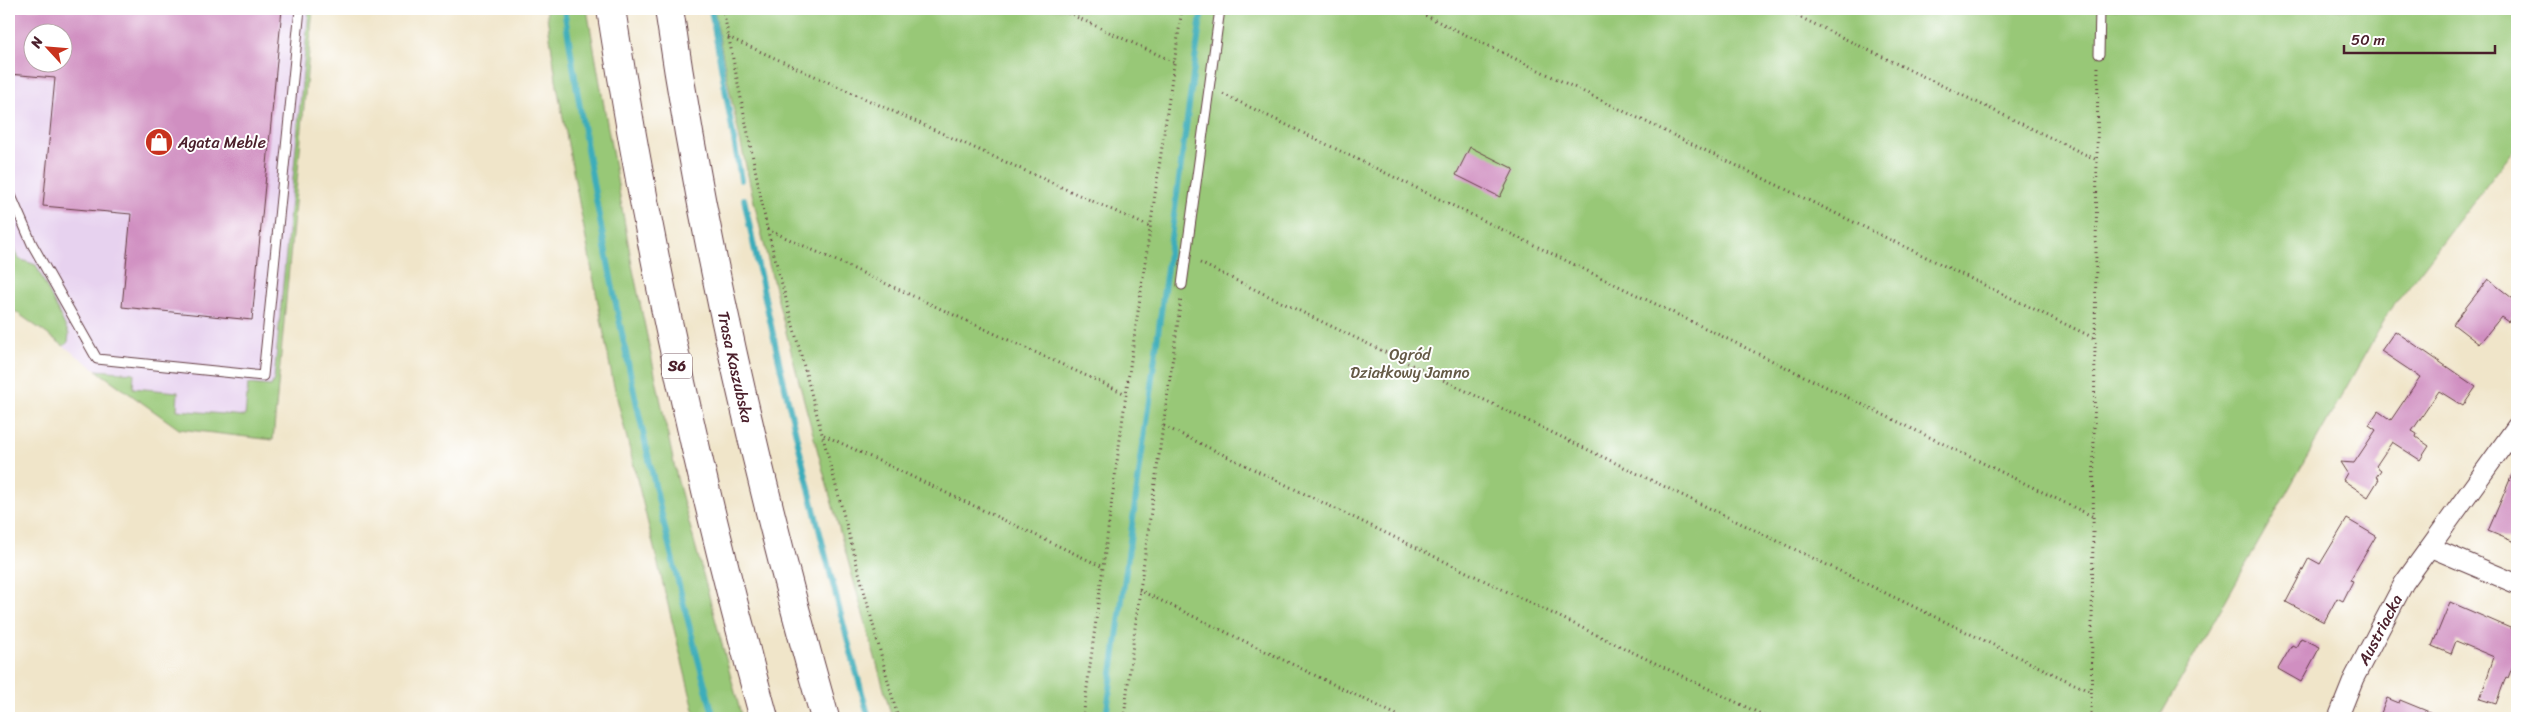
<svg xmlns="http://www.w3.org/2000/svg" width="2526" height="727" viewBox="0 0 2526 727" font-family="Sriracha,sans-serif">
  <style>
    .built { fill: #e7d2ef; fill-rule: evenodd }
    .green { fill: #98c877; stroke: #717451 }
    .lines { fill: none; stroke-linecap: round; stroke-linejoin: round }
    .stream { stroke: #3eadba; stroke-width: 6 }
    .building { fill: #d08fc1; fill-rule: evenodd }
    .lane-casing { stroke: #633d43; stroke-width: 11 }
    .street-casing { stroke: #633d43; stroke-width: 21 }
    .highway-casing { stroke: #633d43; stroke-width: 30 }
    .path { stroke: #633d43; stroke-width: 3; stroke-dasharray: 1 4; stroke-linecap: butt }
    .lane { stroke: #fff; stroke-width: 9 }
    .street { stroke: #fff; stroke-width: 19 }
    .highway { stroke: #fff; stroke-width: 28 }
    .labels { text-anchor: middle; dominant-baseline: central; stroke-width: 4; stroke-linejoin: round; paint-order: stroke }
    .shield { fill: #fff; stroke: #80626b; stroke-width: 1 }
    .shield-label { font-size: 15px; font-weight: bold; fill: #4a1f2b }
    .poi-label { font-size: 16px; fill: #4a1f2b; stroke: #fff; text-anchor: start }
    .park-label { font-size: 16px; fill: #655a46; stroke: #fff }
    .street-label { font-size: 16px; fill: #4a1f2b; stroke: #fff }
  </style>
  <rect width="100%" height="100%" fill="#fff"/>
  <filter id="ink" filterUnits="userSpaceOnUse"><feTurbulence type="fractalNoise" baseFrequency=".02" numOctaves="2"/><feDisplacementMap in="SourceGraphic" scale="10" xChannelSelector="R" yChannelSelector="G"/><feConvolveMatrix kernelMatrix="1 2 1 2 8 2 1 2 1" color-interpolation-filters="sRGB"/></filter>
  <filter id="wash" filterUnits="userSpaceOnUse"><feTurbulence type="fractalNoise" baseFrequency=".0096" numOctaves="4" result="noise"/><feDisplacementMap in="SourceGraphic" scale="20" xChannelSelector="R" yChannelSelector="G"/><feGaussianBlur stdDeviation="1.12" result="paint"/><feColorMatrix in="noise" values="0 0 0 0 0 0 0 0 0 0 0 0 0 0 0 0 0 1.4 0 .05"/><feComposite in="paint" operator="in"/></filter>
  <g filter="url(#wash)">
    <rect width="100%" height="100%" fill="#f0e5c9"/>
    <!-- built -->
    <path class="built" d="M9,9H313L273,440L179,429L9,307ZM32,32H62V62H32Z"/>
    <!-- green -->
    <path class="green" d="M309,9H313L273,440L179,429L96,370L134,373L133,388L178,392L177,410L245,416L248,384L271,386L274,380Z
      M546,9H587L632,265L677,478L742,718H696L613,382L557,86Z
      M714,9H2517V146L2389,312L2159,718H892C827,484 757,249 714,9Z
      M9,236L19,259L36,265L69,334L68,342L64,346L9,307Z"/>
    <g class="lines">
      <!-- stream -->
      <path class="stream" d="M564,9C601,248 649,485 714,718
        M711,9L741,180
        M744,199C780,374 821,547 869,718
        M1106,718L1202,9"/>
    </g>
    <g id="blocks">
      <!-- building -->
      <path class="building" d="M9,9H282L252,320L122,307L131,214L43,206L55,78L9,74ZM32,32H62V62H32Z
        M1470,147L1514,169L1500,197L1456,175Z
        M2488,279L2517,302V310L2508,322L2501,317L2479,344L2453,324Z
        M2395,331L2476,387L2463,406L2439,391L2412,431L2417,434L2416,437L2429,446L2420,460L2392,442L2376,466L2381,470L2376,477L2379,479L2368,497L2343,480L2347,473L2340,462L2354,463L2376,430L2369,425L2378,411L2391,420L2420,377L2381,351Z
        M2517,463V543L2488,531Z
        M2347,519L2376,536L2350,580L2353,581L2343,601L2337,598L2324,622L2286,602L2309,558L2320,564Z
        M2450,602L2517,631V667L2513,665L2508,678L2506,677L2496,704L2480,699L2494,657L2456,641L2451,654L2432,646Z
        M2301,638L2320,647L2301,682L2278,669L2292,645L2296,647Z
        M2387,698L2399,703L2400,700L2444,718H2379Z"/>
    </g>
  </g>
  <g filter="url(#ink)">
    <use href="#blocks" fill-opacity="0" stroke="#633d43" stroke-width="1"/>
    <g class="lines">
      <defs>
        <path id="lane" d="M2099,54L2100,9
          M9,191L32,244L97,359L263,376L300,9
          M1182,285L1220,9"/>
        <g id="street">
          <path d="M2432,548L2517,584"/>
          <path id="s1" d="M2338,718L2354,678L2404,583L2517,426"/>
        </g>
        <g id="highway">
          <path d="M611,9C648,248 700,485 764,718"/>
          <path id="s2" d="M669,9C704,248 759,485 825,718"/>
        </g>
      </defs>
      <!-- lane casing -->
      <use href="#lane" class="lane-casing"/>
      <!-- street casing -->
      <use href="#street" class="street-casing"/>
      <!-- highway casing -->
      <use href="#highway" class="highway-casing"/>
      <!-- path -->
      <path class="path" d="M723,9L767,228L898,718
        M1059,9L1174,62
        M1412,9L2094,338
        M1783,9L2097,160
        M728,37L1150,227
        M1223,94L2094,517
        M767,229L1126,394
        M1200,263L2091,692
        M1164,426L1769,718
        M824,435L1103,567
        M1139,590L1403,718
        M1083,718L1126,394L1182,9
        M1124,718C1140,578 1162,438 1181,298
        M2091,718L2098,66"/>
      <!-- lane -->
      <use href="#lane" class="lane"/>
      <!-- street -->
      <use href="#street" class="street"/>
      <!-- highway -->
      <use href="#highway" class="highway"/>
    </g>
  </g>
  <!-- icons -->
  <defs>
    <symbol id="shop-disc" viewBox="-11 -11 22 22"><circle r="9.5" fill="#c8321e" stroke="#fff"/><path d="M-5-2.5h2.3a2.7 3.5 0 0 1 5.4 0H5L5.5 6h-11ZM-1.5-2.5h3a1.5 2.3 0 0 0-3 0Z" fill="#fff"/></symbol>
  </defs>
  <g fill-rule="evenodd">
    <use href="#shop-disc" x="143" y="126" width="32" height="32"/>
  </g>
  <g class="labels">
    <!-- shield labels -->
    <rect class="shield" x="662" y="353.5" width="30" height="25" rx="4"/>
    <g class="shield-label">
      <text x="677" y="366">S6</text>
    </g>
    <!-- poi labels -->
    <g class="poi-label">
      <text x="178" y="142">Agata Meble</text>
    </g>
    <!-- park labels -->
    <g class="park-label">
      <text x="1410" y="354">Ogród<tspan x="1410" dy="18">Działkowy Jamno</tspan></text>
    </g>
    <!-- street labels -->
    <g class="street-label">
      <text stroke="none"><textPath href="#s2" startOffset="364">Trasa Kaszubska</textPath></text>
      <text stroke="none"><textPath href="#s1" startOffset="98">Austriacka</textPath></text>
    </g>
  </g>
  <!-- margin -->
  <rect width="2526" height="727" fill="none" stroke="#fff" stroke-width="30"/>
  <!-- north arrow -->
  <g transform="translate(48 48) rotate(296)"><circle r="24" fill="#ffffff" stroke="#b7a5aa"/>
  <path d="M0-4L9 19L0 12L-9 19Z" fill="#c8321e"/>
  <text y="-8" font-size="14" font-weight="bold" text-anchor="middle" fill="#4a1f2b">N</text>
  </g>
  <!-- scale -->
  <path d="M2344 45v8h151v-8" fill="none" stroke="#4a1f2b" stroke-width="2.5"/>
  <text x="2351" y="45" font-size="15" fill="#4a1f2b" stroke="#ffffff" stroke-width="4" paint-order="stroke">50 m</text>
</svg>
